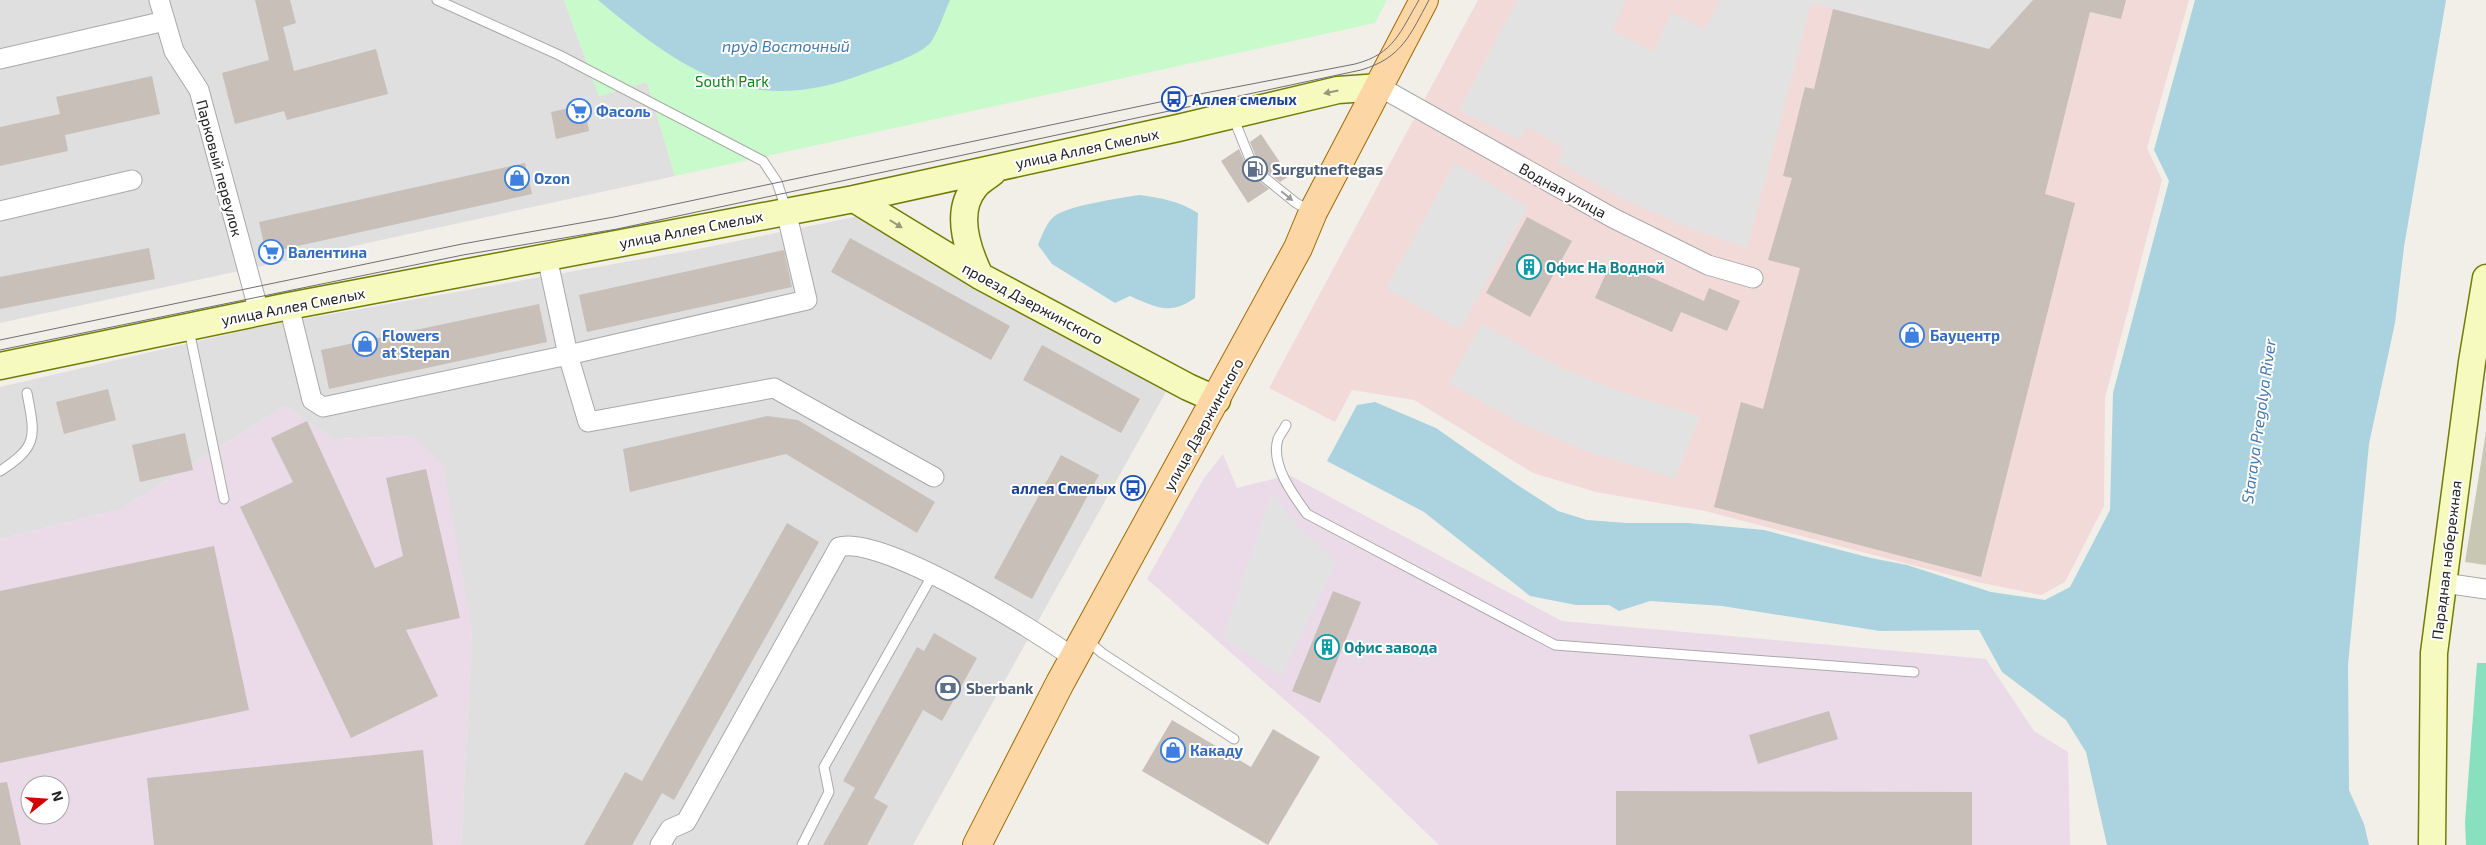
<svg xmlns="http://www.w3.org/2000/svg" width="2486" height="845" viewBox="0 0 2486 845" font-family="'Exo 2',sans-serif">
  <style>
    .residential { fill: #e0dfdf }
    .commercial { fill: #f2dad9 }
    .industrial { fill: #ebdbe8; fill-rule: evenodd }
    .construction { fill: #c7c7b4 }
    .park { fill: #c8facc }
    .pitch { fill: #88e0be }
    .parking { fill: #e2e2e2 }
    .water { fill: #aad3df }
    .building { fill: #c7bfb8 }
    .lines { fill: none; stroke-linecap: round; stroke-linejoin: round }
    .service-casing { stroke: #a9a9a9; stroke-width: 11 }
    .minor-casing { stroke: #a9a9a9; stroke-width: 21 }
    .secondary-casing { stroke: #707d05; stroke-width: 29 }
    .primary-casing { stroke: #a06b00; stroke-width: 30 }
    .service { stroke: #fff; stroke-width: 9 }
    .minor { stroke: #fff; stroke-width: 19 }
    .secondary { stroke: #f7fabf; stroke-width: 26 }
    .primary { stroke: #fcd6a4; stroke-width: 28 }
    .tram { stroke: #707070; stroke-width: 1 }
    .oneway { fill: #979978 }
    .oneway2 { fill: #9c9c9c }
    .labels { text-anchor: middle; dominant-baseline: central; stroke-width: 4; stroke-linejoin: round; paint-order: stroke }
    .park-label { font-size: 15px; fill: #0c8416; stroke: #fff }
    .transit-label { font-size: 15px; font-weight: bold; fill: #164399; stroke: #fff; text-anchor: start }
    .shop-label { font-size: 15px; font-weight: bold; fill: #366cbe; stroke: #fff; text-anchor: start }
    .street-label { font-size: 15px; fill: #222; stroke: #fff }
    .service-label { font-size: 15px; font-weight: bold; fill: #4e5e75; stroke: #fff; text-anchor: start }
    .culture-label { font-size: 15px; font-weight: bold; fill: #0d838f; stroke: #fff; text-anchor: start }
    .water-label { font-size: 16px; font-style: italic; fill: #4a7aab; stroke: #fff }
  </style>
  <rect width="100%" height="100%" fill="#f2efe9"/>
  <!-- residential -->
  <path class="residential" d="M0,0H564L599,96L647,82L675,176L0,323Z
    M859,216L1167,390L913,845H461L472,629L413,436L333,439L285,406L121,509L0,539V387L264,326L693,250Z"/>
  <!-- commercial -->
  <path class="commercial" d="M1478,0H2189L2147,148L2162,180L2105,398L2104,506L2065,582L2041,595L1977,582L1705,511L1596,492L1533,473L1414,400L1352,390L1335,422L1269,388Z"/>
  <!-- industrial -->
  <path class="industrial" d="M285,406L333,439L413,436L443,465L472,629L461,845H0V539L121,509ZM30,785H60V815H30Z
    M1223,454L1237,488L1289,475L1562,621L1986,659L2034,731L2068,752L2070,845H1439L1326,736L1147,579L1204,478Z"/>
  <!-- construction -->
  <path class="construction" d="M2486,432V565L2465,562Z"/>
  <!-- park -->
  <path class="park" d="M564,0H1387L1375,23L675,176L647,82L599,96Z"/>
  <!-- pitch -->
  <path class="pitch" d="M2477,663H2486V845H2466L2465,822Z"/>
  <!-- parking -->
  <path class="parking" d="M1517,0H1626L1612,30L1654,52L1671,12L1705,30L1720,0H2033L1989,49L1811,3L1747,248L1687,227L1622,198L1558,162L1564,148L1527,127L1520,140L1459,110Z
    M1455,163L1528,207L1460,330L1386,288Z
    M1482,324L1561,368L1621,392L1700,416L1675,478L1592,453L1526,426L1449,383Z
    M1272,493L1301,529L1337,561L1281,676L1223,637Z"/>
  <!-- water -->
  <path class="water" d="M598,0H950C944,13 939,30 931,42C921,55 883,67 866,73C751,118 685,73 598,0Z
    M2195,0H2446L2404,247L2395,323L2369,444L2348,665L2349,790L2364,824L2369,845H2107L2086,752L2066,720L2002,672L1979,630L1880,631L1722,606L1650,601L1619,611L1609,605H1576L1530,596L1424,512L1327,461L1357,405L1375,402L1436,428L1516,484L1558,511L1587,520L1627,523H1688L1764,530L1871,558L1907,565L1991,592L2045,600L2070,587L2110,510L2113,393L2169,181L2154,150Z
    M1140,195C1161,198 1179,201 1198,213L1195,298C1169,316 1156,307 1130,296L1115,303L1052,264L1038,245C1042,235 1047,221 1056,215C1072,205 1120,198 1140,195Z"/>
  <!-- building -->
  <path class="building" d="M255,0H290L296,23L283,27L294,71L376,49L388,94L287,120L284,111L235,124L222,73L269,60Z
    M2033,0H2126L2121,19L2090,12L2045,194L2075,203L1981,577L1714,507L1741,402L1763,409L1800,268L1768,260L1792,178L1783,176L1805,87L1814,89L1833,9L1989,49Z
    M152,76L160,114L65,135L68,151L0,166V127L60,114L56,97Z
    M584,105L589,131L556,139L551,112Z
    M1261,134L1289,176L1280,182L1259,165L1250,142Z
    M1239,149L1250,174L1269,189L1248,203L1221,161Z
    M525,163L532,194L266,253L259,222Z
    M1527,217L1572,241L1530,317L1486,293Z
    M850,238L1010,326L991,360L831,272Z
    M149,248L155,279L0,309V277Z
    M784,250L792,287L587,332L579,295Z
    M1612,260L1704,301L1709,288L1740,301L1727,331L1681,312L1672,332L1595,298Z
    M539,304L547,342L329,389L321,350Z
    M1042,345L1140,399L1121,433L1023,380Z
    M108,389L116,420L64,434L56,402Z
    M767,416L798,420L935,502L917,533L786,454L630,492L623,449Z
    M307,421L375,568L403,556L386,478L426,469L460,618L406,630L438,696L351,738L240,507L293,482L271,438Z
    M185,433L193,470L140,482L132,445Z
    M1061,455L1099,475L1032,599L994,578Z
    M787,523L819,542L674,800L662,793L632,845H584L625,772L642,781Z
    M214,546L249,710L0,763V591Z
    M1333,591L1361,602L1320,703L1292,691Z
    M934,633L977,658L942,721L923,710L874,798L888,806L867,845H823L855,788L843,781L917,647L924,651Z
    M1829,711L1838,739L1758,764L1749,735Z
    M1172,720L1251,767L1273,729L1320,757L1268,845L1142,771Z
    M423,750L433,845H154L147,778Z
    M7,782L21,845H0V783Z
    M1616,791L1972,792V845H1616Z"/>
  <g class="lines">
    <defs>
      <path id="service" d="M437,0L559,55L763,161L777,182L786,209
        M1233,117L1254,169L1296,203L1311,211
        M189,330L224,499
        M1286,425C1284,430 1280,434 1278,439C1270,464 1293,495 1307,514L1555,645L1914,672
        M0,471C39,446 35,436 27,393
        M1087,640L1102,653L1234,739
        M802,845L829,792L824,767L933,574"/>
      <path id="minor" d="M159,0L174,51L199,90L259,312
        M0,59L165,21
        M1380,87L1613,218L1708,265L1753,278
        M0,211L132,180
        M547,257L568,355L588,422L774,388L934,477
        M289,306L312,400L323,407L568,355L807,300L786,211
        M2444,583L2486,589
        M660,845L670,829L686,822L839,547C881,534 1037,631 1075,659"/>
      <path id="secondary" d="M854,199L980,276L1188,387L1217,400
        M980,276C968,251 954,212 975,187C979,181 987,177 993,172L992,169
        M0,366L289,306L854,199L1178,128L1338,90L1380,87
        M2432,845L2434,653L2472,362L2486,278"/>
      <path id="primary" d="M977,845L1060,683L1298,248L1313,212L1424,0"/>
    </defs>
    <!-- service casing -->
    <use href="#service" class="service-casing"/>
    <!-- minor casing -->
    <use href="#minor" class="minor-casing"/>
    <!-- secondary casing -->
    <use href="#secondary" class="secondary-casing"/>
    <!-- primary casing -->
    <use href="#primary" class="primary-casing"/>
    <!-- service -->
    <use href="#service" class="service"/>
    <!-- minor -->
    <use href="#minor" class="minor"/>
    <!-- secondary -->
    <use href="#secondary" class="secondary"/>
    <!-- primary -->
    <use href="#primary" class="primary"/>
    <!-- tram -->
    <path class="tram" d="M0,340L462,244L614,217L1174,99L1355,64C1394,54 1400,32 1419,0
      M0,350L463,255L617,229L1361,70C1402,58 1410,35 1429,0"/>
  </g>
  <!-- one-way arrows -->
  <defs><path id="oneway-solid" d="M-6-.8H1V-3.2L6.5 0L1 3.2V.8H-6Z" transform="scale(1.25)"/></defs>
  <g class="oneway">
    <use href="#oneway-solid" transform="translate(1331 92) rotate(168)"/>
    <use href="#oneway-solid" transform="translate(896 224) rotate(32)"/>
  </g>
  <use class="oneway2" href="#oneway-solid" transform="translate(1287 196) rotate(39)"/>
  <!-- icons -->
  <defs>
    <symbol id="bus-ring" viewBox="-11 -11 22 22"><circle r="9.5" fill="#fff" stroke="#1a4fb4" stroke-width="1.5"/><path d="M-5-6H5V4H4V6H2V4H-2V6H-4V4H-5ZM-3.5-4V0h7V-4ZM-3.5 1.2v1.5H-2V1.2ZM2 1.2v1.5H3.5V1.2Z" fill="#1a4fb4"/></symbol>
    <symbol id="supermarket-ring" viewBox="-11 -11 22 22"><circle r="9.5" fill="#fff" stroke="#3f7fe0" stroke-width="1.5"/><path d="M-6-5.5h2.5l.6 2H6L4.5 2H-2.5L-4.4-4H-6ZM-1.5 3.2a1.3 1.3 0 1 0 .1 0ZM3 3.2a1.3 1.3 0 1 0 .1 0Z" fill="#3f7fe0"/></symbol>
    <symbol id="fuel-ring" viewBox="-11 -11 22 22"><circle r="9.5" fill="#fff" stroke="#5c6f8a" stroke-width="1.5"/><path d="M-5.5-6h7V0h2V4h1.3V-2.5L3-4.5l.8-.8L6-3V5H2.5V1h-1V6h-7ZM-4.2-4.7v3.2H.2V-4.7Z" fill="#5c6f8a"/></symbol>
    <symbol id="shop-ring" viewBox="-11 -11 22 22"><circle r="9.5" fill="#fff" stroke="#3f7fe0" stroke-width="1.5"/><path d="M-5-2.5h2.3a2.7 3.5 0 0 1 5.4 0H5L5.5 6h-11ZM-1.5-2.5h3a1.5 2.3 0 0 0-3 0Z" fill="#3f7fe0"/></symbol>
    <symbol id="building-ring" viewBox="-11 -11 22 22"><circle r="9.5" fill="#fff" stroke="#0f9aa8" stroke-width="1.5"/><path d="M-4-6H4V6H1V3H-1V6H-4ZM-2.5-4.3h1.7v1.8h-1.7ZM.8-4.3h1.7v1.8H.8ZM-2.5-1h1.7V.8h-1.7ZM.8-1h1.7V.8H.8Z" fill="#0f9aa8"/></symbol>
    <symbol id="bank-ring" viewBox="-11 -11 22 22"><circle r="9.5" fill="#fff" stroke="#5c6f8a" stroke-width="1.5"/><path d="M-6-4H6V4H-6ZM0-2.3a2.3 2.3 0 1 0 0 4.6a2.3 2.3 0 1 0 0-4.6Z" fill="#5c6f8a"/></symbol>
  </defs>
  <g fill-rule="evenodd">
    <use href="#bus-ring" x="1160" y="85" width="28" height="28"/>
    <use href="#supermarket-ring" x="565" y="97" width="28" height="28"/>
    <use href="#fuel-ring" x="1241" y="155" width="28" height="28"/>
    <use href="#shop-ring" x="503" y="164" width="28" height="28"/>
    <use href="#supermarket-ring" x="257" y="238" width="28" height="28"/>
    <use href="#building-ring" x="1515" y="253" width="28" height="28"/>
    <use href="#shop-ring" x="1898" y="321" width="28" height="28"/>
    <use href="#shop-ring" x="351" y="330" width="28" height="28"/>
    <use href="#bus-ring" x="1119" y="474" width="28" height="28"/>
    <use href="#building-ring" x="1313" y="633" width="28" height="28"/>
    <use href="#bank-ring" x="934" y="674" width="28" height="28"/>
    <use href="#shop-ring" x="1159" y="736" width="28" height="28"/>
  </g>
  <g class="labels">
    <!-- park labels -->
    <g class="park-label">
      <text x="732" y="81">South Park</text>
    </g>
    <!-- transit labels -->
    <g class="transit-label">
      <text x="1192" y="99">Аллея смелых</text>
      <text x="1116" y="488" text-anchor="end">аллея Смелых</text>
    </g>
    <!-- shop labels -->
    <g class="shop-label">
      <text x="596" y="111">Фасоль</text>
      <text x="534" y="178">Ozon</text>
      <text x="288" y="252">Валентина</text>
      <text x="382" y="335">Flowers<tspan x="382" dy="17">at Stepan</tspan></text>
      <text x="1930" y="335">Бауцентр</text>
      <text x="1190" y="750">Какаду</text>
    </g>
    <!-- street labels -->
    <g class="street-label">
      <text transform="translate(1087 148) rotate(-12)">улица Аллея Смелых</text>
      <text transform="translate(220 168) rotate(75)">Парковый переулок</text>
      <text transform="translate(1563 190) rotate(29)">Водная улица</text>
      <text transform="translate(691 229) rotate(-11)">улица Аллея Смелых</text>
      <text transform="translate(1033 303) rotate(28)">проезд Дзержинского</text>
      <text transform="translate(293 306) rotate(-11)">улица Аллея Смелых</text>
      <text transform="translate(1203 424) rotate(-61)">улица Дзержинского</text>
      <text transform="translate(2446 560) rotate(-83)">Парадная набережная</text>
    </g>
    <!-- service labels -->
    <g class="service-label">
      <text x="1272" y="169">Surgutneftegas</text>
      <text x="966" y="688">Sberbank</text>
    </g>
    <!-- culture labels -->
    <g class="culture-label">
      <text x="1546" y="267">Офис На Водной</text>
      <text x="1344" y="647">Офис завода</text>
    </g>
    <!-- water labels -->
    <g class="water-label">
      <text x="786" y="45">пруд Восточный</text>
      <text transform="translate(2258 421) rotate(-82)">Staraya Pregolya River</text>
    </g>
  </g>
  <!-- north arrow -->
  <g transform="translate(45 800) rotate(73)"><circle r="24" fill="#ffffff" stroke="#a7a7a7"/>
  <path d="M0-4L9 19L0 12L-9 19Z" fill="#d40000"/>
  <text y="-8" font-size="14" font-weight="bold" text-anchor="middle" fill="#222222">N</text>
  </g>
</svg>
